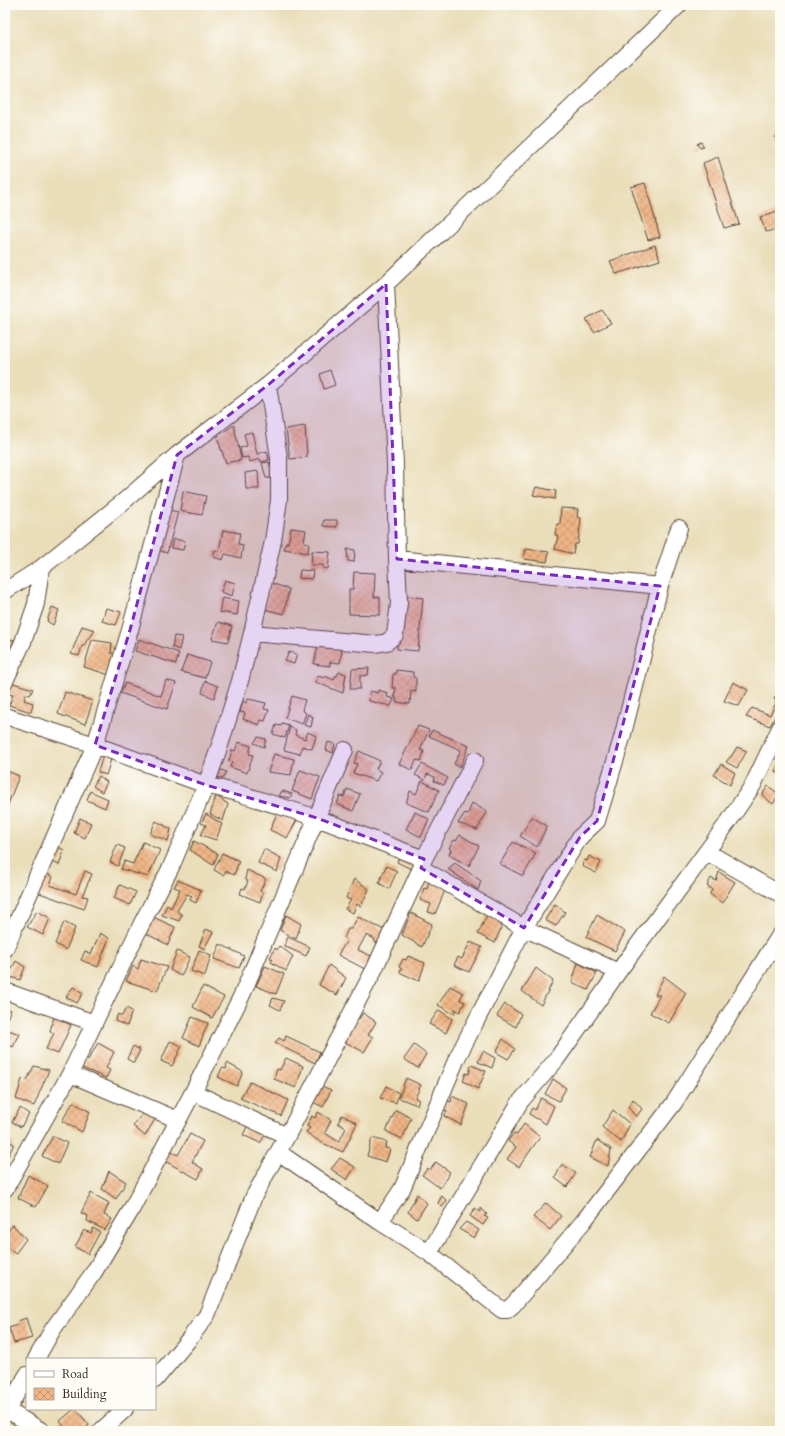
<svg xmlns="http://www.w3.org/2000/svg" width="785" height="1436" viewBox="0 0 785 1436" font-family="Cardo,serif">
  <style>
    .building { fill: url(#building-cross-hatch) }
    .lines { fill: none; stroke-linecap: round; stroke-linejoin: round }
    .minor-casing { stroke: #554535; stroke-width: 18 }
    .minor { stroke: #fff; stroke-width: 16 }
    .marked { fill: #7b2cbf; fill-opacity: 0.2; stroke: #7b2cbf; stroke-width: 3; stroke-dasharray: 8 5; stroke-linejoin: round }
  </style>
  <defs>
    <pattern id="building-cross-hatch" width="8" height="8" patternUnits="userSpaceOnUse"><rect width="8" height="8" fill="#f0b686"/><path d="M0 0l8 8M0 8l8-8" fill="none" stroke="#c4946d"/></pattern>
  </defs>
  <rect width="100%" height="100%" fill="#fdfcf7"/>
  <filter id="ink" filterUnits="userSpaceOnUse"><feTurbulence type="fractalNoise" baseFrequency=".025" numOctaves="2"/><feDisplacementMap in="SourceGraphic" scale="8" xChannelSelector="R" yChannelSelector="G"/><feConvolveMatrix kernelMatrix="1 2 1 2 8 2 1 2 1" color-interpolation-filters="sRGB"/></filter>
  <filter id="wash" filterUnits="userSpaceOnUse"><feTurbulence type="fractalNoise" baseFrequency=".012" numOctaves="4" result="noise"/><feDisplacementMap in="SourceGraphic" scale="16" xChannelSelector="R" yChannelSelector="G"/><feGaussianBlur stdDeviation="0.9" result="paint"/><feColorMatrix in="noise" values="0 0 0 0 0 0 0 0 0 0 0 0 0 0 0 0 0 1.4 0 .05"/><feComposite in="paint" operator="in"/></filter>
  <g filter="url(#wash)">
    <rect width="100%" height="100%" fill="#eadeba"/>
    <g id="blocks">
      <!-- building -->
      <path class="building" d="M780,135V150L775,137Z
        M701,142L704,147L700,148L697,144Z
        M718,157L739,224L724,228L703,163Z
        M645,183L660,237L648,240L631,187Z
        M780,210V228L766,232L760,217Z
        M655,245L660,260L616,274L610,261Z
        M602,310L611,323L594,332L586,319Z
        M330,370L335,385L324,389L320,374Z
        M234,425L241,460L226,463L217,437Z
        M305,426L307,457L290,459L286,429Z
        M252,432L257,454L267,451L269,460L261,462L260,459L250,462L248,457L242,458L240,448L247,446L244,434Z
        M269,462L274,478H266L262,463Z
        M258,471L259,489H246L245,473Z
        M536,487L556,491L555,499L533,495Z
        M183,491L206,496L202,515L180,511Z
        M561,508L578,509L577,517L581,518L578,544H575L573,554L555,549L558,536L555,535L557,524H560Z
        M169,510L178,512L167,553L158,550Z
        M324,520H337V527L323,526Z
        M291,528L306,530L304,542L309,543L308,553L284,549L286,542L288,543Z
        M223,530L240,533L238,544L243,545L241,558L225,554L223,560L213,557L215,550L219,551Z
        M173,539L185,541L183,550L171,548Z
        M347,549L355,550L354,562L348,561Z
        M526,549L549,552L547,562L524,559Z
        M312,551L330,552L328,569L323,568V565H311Z
        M300,570L313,571L312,579L299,578Z
        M354,572L375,573L374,597H380V615L349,614V589H353Z
        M225,580L235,583L232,596L221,592Z
        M271,583L289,589L284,614L264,609Z
        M402,595L423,598L418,651L397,649Z
        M222,598L239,601L237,615L219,612Z
        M52,607L59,610L53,625L47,621Z
        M106,608L121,612L116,625L102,621Z
        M218,622L232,626L228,642L212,639Z
        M82,626L95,630L90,638H88L84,646H82L79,656L71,654Z
        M174,636L182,637L179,650L172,647Z
        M5,638L14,640L10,651L5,650Z
        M139,639L179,653L176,664L135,651Z
        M92,640L112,643L111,653L116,654L110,675L84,667Z
        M319,641L343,643L340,663L330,662V666L314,664Z
        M289,652L297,654L294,664L285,661Z
        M187,655L210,662L205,678L181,672Z
        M369,668L368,675L360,676V689H350L352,669Z
        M396,670L413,672V677L416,678V692L411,691L410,704L396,702V697H394L396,688H392L393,674H396Z
        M339,672L346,674L343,693L315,682L318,676L324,678L325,676L334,680L335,676H337Z
        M166,680L176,683L167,709L120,693L125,683L161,696Z
        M205,681L218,686L214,698L202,693Z
        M733,682L748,690L739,706L724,701Z
        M13,683L33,689L30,695L26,694L24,700L33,703L31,712L9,705L13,695L8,694Z
        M378,690L388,693L387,697L394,699L391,706L369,701L370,691L378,693Z
        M65,692L93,701L85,724L58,714Z
        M779,692L780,693V707L770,726L746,717L752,708L770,715L777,701L774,699Z
        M292,696L305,700L302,710L306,713L302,724L285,718Z
        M248,699L266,703L264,709L269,710L265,721L261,720L259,725L243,719L245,713L240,712L243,701L246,703Z
        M308,714L313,717L311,727L304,725Z
        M282,723L289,725L285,738L273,734L276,725L281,726Z
        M418,726L429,730L420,750L424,751L421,761L416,760L412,770L399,764Z
        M290,727L296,730L295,735L305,739L308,732L316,736L312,749L302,746L300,754L284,750Z
        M432,730L469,746L460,767L454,764L461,750L429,736Z
        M258,737L266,739L264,747L254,743Z
        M238,742L251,746L249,754L253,755L247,773L230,767L232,762L229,761L232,750L235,751Z
        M328,742L335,744L333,753L326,750Z
        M737,747L747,751L737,768L726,762L730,757H731Z
        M359,751L380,761L376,769L381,772L376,781L353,773L357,764L354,763Z
        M104,752L112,756L106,775L98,772Z
        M274,754L294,759L291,775L268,772Z
        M780,761V774L775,771Z
        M422,764L448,778L444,785L434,781L435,777L427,774L425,780L415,775Z
        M721,764L735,773L730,785L714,775Z
        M217,768L226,772L223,779L214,776Z
        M5,770L19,776L5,812Z
        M300,770L320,777L312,799L292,791Z
        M99,776L107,782L102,792L93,786Z
        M422,781L439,790L429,812L406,803L410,791L416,794Z
        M768,786L779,794L773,804L762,795Z
        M347,789L360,794L353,811L337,804L340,796L344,797Z
        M90,791L108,799L105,808L87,800Z
        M282,791L292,794L290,798L279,796Z
        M216,796L228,804L223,821L210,814Z
        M472,803L487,812L477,830L458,823L465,813L468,814Z
        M415,812L429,819L421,837L406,829Z
        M277,813L297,820L287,838L270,830Z
        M206,814L222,824L216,840L201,835L206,825L201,823Z
        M532,817L547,826L537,847L520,836Z
        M80,818L91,823L85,838L74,833Z
        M156,821L171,829L168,841L150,834Z
        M460,835L479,846L469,866L449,855L451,850L449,848L454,840L456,841Z
        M194,841L218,854L213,865L190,850Z
        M143,842L160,850L148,877L121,869L124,861L133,864Z
        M513,842L536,853L523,876L500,864Z
        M117,845L125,848L118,866L110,862Z
        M58,847L64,850L59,865L51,861Z
        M264,849L281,858L277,872L258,863Z
        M401,852L416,859L411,869L397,862Z
        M222,853L239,861L234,875L226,871L223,875L214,870Z
        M589,856L601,862L596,873L582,866L584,860L587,861Z
        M455,863L481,881L478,890L448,869Z
        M386,866L397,871L389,889L379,883Z
        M247,870L266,879L260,891L263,893L260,902L240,894L242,888L245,889L248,881L245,879Z
        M85,871L92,874L82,896L88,897L84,909L37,892L45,873L53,877L50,885L76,894Z
        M719,872L735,882L722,903L710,894L712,889L707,886L711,878L716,881Z
        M354,879L369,889L361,906L357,904L353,913L345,909L351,900L346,898Z
        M178,880L201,890L196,903L190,900L192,896L187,894L177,911L182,915L179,921L162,915L167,905L171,908L180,889L174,887Z
        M429,880L446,888L435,914L428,912L431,904L420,900L424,888L427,889Z
        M120,885L136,892L130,905L114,898Z
        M555,904L565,912L556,926L545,920Z
        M37,911L50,918L43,935L27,927Z
        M411,913L432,924L422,947L402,935Z
        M286,915L301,924L296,939L280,930Z
        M487,915L503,923L495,943L478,934Z
        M597,915L625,932L615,951L586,937Z
        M153,917L175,927L168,945L145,933Z
        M358,917L386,931L379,944L374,941L375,939L366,935L358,950L371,956L365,969L338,955L347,940L344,938L348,929H351Z
        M64,922L75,928L66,950L55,944Z
        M206,929L213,932L204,949L199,946Z
        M100,933L109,938L98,967L81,960L85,951L91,954Z
        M288,937L310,947L306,956L284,946Z
        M470,942L482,947L469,972L454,965L458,957L462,959Z
        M220,944L244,956L239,968L214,959Z
        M279,946L293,956L286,971L271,962L273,959L270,958L275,948L277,950Z
        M199,950L211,955L205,976L191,971Z
        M177,951L190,957L181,976L170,970Z
        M408,956L425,963L419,981L399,972L402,969L399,967L403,959L406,960Z
        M141,959L167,967L157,991L126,981L133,966L138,969Z
        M16,961L25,967L20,980L8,976Z
        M578,963L597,973L588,990L572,982Z
        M329,965L346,978L337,995L319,985Z
        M265,966L284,974L276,994L256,986Z
        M536,968L553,981L541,1005L522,991Z
        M664,976L686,993L669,1023L650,1013L660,995H655Z
        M203,986L224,997L212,1018L193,1007Z
        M450,986L463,993L460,1000L465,1002L460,1012L455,1009L454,1014L438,1005Z
        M73,987L83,993L77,1003L66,997Z
        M273,998L284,1001L280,1010L270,1005Z
        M505,1004L521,1014L516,1027L497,1016Z
        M5,1008L11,1010L5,1023Z
        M126,1008L132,1011L127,1026L115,1021L118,1014L122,1016Z
        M439,1010L452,1019L446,1033L429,1024Z
        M363,1013L376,1022L368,1035L373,1037L364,1052L341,1040L353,1015L359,1019Z
        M54,1017L71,1025L58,1054L46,1049L54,1033L50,1031Z
        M192,1017L208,1023L199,1046L183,1038Z
        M5,1029L20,1034L13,1047L5,1043Z
        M286,1036L320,1052L315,1063L275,1043L279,1038L284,1041Z
        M503,1039L515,1049L508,1059L496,1052Z
        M170,1041L182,1046L172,1066L161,1061Z
        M98,1043L114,1052L106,1068L110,1070L106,1078L80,1067L85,1059L88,1060Z
        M414,1045L426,1054L418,1068L404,1059Z
        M133,1046L140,1050L134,1063L127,1059Z
        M483,1051L495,1058L492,1068L478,1062Z
        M286,1058L303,1066L296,1088L274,1079L277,1069L280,1070Z
        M227,1063L243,1072L237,1086L218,1077L222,1068L226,1069Z
        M471,1065L486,1071L478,1089L463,1081L466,1073L469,1074Z
        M34,1066L49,1070L34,1106L16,1099L22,1079L27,1080Z
        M406,1078L421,1085L415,1098L419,1100L417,1105L399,1098Z
        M553,1079L566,1088L559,1101L545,1094Z
        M250,1082L288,1100L281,1116L240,1098Z
        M319,1085L331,1090L323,1107L311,1101Z
        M386,1086L399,1093L396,1103L380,1098Z
        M452,1096L469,1104L461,1125L444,1116L447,1112L443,1108L448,1101L451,1102Z
        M541,1098L554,1106L546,1124L529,1114L532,1108L535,1110Z
        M633,1099L642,1109L636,1117L628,1107Z
        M73,1102L90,1112L82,1132L62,1121Z
        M20,1108L29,1114L21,1127L12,1122Z
        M146,1109L157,1116L145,1136L133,1126Z
        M396,1110L411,1118L402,1139L386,1131Z
        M613,1110L630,1124L621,1142L602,1127Z
        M318,1112L331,1120L325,1133L339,1142L346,1128L338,1123L342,1115L357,1123L343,1152L320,1142L306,1132L310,1128L307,1126L312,1116L315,1118Z
        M245,1119L272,1131L268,1137L265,1135L260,1143L243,1135L247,1127L242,1124Z
        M524,1124L540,1137L519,1167L507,1159L516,1147L508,1141L514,1133L517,1135Z
        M190,1134L203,1141L192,1162L203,1169L198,1179L161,1159L167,1150L178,1155Z
        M53,1136L67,1143L58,1164L42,1156Z
        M5,1138L14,1144L8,1156L5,1155Z
        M372,1138L387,1142L385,1148L390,1149L386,1162L367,1156Z
        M597,1140L611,1149L608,1166L590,1157Z
        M340,1158L355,1167L347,1180L331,1169Z
        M436,1162L450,1172L440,1188L422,1175L428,1168L430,1170Z
        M562,1164L576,1173L567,1187L555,1178Z
        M109,1171L126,1182L116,1199L102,1189Z
        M28,1175L48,1186L36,1207L18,1198Z
        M91,1193L109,1203L104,1215L112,1219L105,1230L87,1221L88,1216L81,1213Z
        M417,1194L427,1203L417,1219L408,1212Z
        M442,1196L447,1201L442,1207L438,1203Z
        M546,1203L561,1216L550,1230L533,1217Z
        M475,1208L481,1212V1208L487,1214L484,1216L488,1218L483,1225L470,1216Z
        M466,1222L479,1230L474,1238L459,1229Z
        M13,1225L26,1239L15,1254L5,1245V1234Z
        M93,1228L100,1232L88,1254L75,1247L84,1230L91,1233Z
        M26,1318L32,1338L14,1343L9,1328L19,1324L18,1321Z
        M74,1409H76L89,1425L83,1431H80L78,1429L76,1431H67L60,1421Z"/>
    </g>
  </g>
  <g filter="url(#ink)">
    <use href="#blocks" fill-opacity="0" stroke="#554535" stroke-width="1"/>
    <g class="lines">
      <defs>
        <path id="minor" d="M397,559L660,586
          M5,591L41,568L123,502L177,455L268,385L386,284L679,5
          M252,633L376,644L387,642L395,635L399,603L397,559L395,465L386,284
          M5,681L23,642L36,604L41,568
          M5,716L95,745L206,785L238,793L317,818L424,859
          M707,852L780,894
          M421,868L524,928L618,972
          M5,949L95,745L130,630L177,455
          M5,991L94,1023
          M70,1074L178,1120
          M193,1092L287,1136
          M278,1152L380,1222L402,1189L457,1058L524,928L580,837L597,821L622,738L660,586L679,528
          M5,1189L70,1074L141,925L171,867L206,785L220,745L240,681L252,633L273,541L279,500V458L268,385
          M380,1222L429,1253L502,1310H507L513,1305L583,1222L674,1103L780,935
          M429,1253L520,1102L556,1060L618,972L729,821L753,785L780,728
          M36,1359L53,1329L94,1272L130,1212L193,1092L242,995L345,750
          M155,1380L190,1338L207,1315L254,1196L287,1136L374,970L421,868L424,859L475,760
          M7,1410L42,1431
          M5,1414L27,1375
          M101,1431L125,1409"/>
      </defs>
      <!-- minor casing -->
      <use href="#minor" class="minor-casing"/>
      <!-- minor -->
      <use href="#minor" class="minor"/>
    </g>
  </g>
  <!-- marked area -->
  <path class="marked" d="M386,284L397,559L660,586L597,821L580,837L524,928L421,868L424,859L317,818L206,785L95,745L130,630L177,455L268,385Z"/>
  <!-- margin -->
  <rect width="785" height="1436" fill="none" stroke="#fdfcf7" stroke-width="20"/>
  <!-- legend -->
  <rect x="26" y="1358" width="130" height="52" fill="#fdfcf7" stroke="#afa8a0"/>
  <rect x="34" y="1371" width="20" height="6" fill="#ffffff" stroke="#afa8a0"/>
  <text x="62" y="1378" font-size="12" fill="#3b2a1e">Road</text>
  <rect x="34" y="1388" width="20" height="12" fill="url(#building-cross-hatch)" stroke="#afa8a0"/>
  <text x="62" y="1398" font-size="12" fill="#3b2a1e">Building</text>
</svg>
